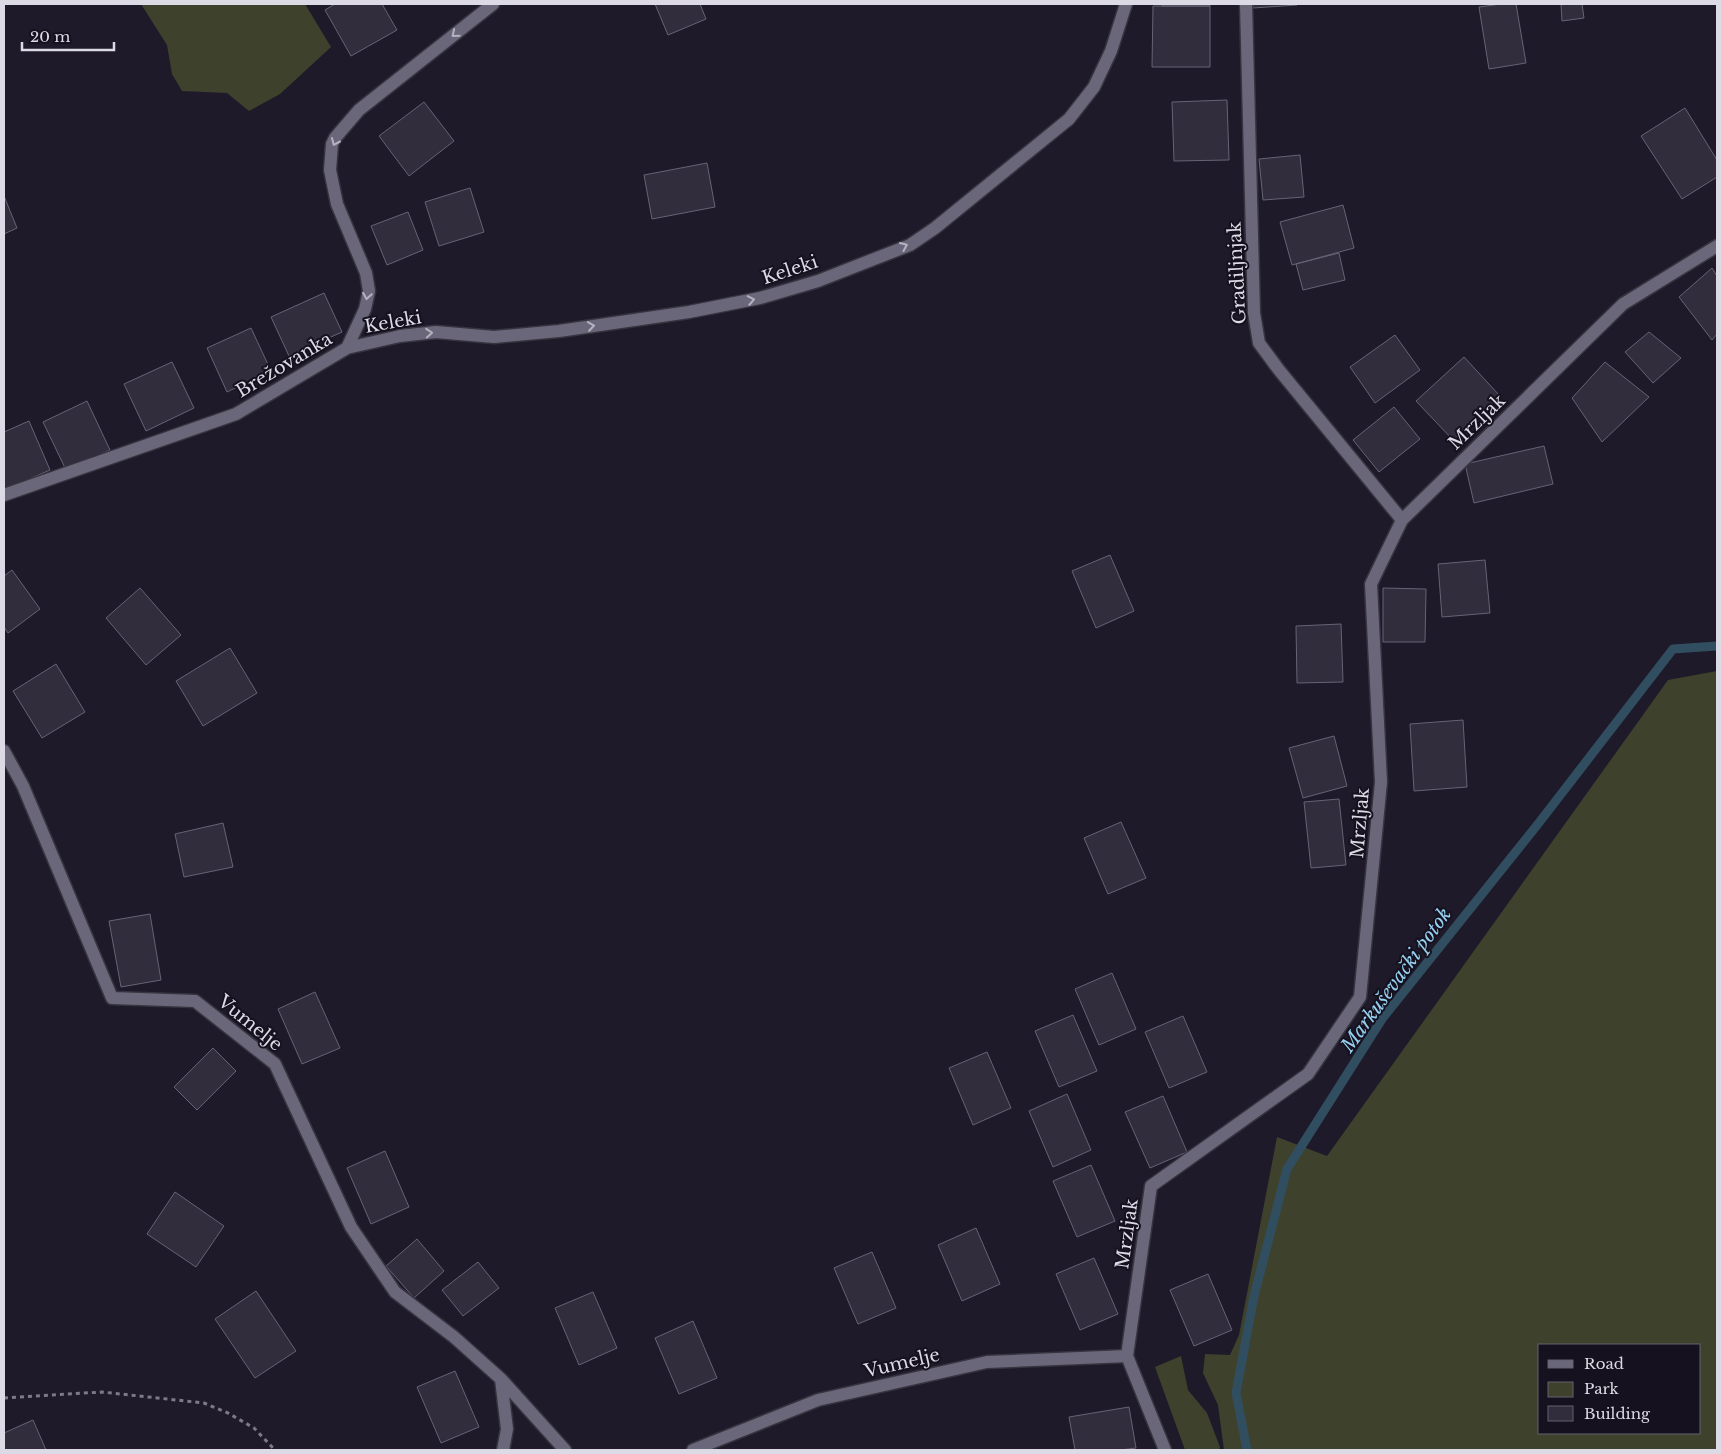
<svg xmlns="http://www.w3.org/2000/svg" width="1721" height="1454" viewBox="0 0 1721 1454" font-family="'Libre Baskerville',serif">
  <style>
    .green { fill: #3e422c; fill-rule: evenodd }
    .lines { fill: none; stroke-linecap: round; stroke-linejoin: round }
    .stream { stroke: #304e5f; stroke-width: 9 }
    .building { fill: #312d3d; stroke: #676376 }
    .minor-casing { stroke: #373440; stroke-width: 15 }
    .path { stroke: #7d7a87; stroke-width: 3; stroke-dasharray: 4 4; stroke-linecap: butt }
    .minor { stroke: #6b677a; stroke-width: 12 }
    .oneway { stroke: #b4b2bf }
    .labels { text-anchor: middle; dominant-baseline: central; stroke-width: 4; stroke-linejoin: round; paint-order: stroke }
    .street-label { font-size: 18px; fill: #dcdae4; stroke: #15111f }
    .water-label { font-size: 19px; font-style: italic; fill: #96d0f1; stroke: #15111f }
  </style>
  <rect width="100%" height="100%" fill="#1e1a29"/>
  <!-- green -->
  <path class="green" d="M141,4H305L331,47L280,94L249,111L227,93L182,91L172,74L167,45Z
    M1717,671V1450H1224L1218,1405L1203,1373L1205,1354L1230,1355L1239,1335L1277,1137L1327,1156L1668,680ZM1540,1345H1700V1433H1540Z
    M1181,1356L1188,1390L1207,1413L1220,1447L1219,1450H1185L1155,1367Z"/>
  <g class="lines">
    <!-- stream -->
    <path class="stream" d="M1247,1450L1236,1393L1254,1296L1287,1169L1382,1019L1538,824L1673,649L1717,646"/>
  </g>
  <!-- building -->
  <path class="building" d="M335,4H382L397,30L351,56L325,10Z
    M655,4H700L706,19L668,35Z
    M1162,4H1210V6H1162Z
    M1253,4H1297V5L1253,8Z
    M1501,4H1516L1526,63L1489,69L1479,7Z
    M1561,4H1582L1584,18L1562,21Z
    M1153,6H1210V67H1152Z
    M1227,100L1229,160L1174,161L1172,102Z
    M424,102L454,141L409,176L379,136Z
    M1685,108L1717,160V177L1682,199L1641,136Z
    M1300,155L1304,197L1263,200L1259,159Z
    M707,163L715,207L652,219L644,175Z
    M470,188L484,232L439,246L425,202Z
    M4,196L17,228L4,234Z
    M1343,205L1354,248L1292,265L1280,222Z
    M408,212L423,250L387,265L371,226Z
    M1339,253L1345,280L1303,290L1296,264Z
    M1712,268L1717,276V334L1712,340L1679,297Z
    M324,293L342,332L289,356L271,317Z
    M251,328L271,371L227,392L207,348Z
    M1649,332L1681,358L1653,383L1625,352Z
    M1395,335L1420,370L1375,403L1350,367Z
    M1464,357L1500,396L1453,440L1416,401Z
    M172,362L194,408L146,431L124,384Z
    M1605,362L1649,397L1602,442L1572,398Z
    M87,401L110,450L66,470L43,422Z
    M1394,407L1420,439L1379,472L1353,440Z
    M29,421L50,470L4,490V432Z
    M1544,446L1553,484L1474,503L1465,464Z
    M1110,555L1134,611L1096,628L1072,571Z
    M1485,560L1490,613L1442,617L1438,564Z
    M12,570L40,609L8,633L4,627V576Z
    M140,588L181,635L146,665L106,618Z
    M1383,588L1426,589L1425,642H1383Z
    M1341,624L1343,682L1297,683L1296,626Z
    M230,648L257,693L203,726L176,681Z
    M56,664L85,712L42,738L13,691Z
    M1463,720L1467,787L1414,791L1410,724Z
    M1334,736L1347,786L1303,798L1289,748Z
    M1339,799L1346,865L1311,868L1304,802Z
    M1121,822L1146,878L1108,894L1084,838Z
    M223,823L233,867L184,877L175,834Z
    M150,914L161,980L121,987L109,921Z
    M1112,973L1136,1029L1099,1045L1075,989Z
    M315,992L340,1048L302,1064L278,1009Z
    M1073,1015L1097,1071L1059,1087L1035,1031Z
    M1183,1016L1207,1072L1169,1088L1145,1032Z
    M213,1048L236,1071L197,1110L174,1087Z
    M987,1052L1011,1108L973,1125L949,1068Z
    M1067,1094L1091,1150L1053,1167L1029,1111Z
    M1163,1096L1187,1152L1150,1168L1125,1112Z
    M385,1151L409,1207L371,1224L347,1168Z
    M1091,1165L1115,1221L1077,1237L1053,1181Z
    M175,1192L224,1226L196,1267L147,1234Z
    M976,1228L1000,1284L962,1301L938,1245Z
    M417,1239L444,1271L414,1298L386,1266Z
    M872,1252L896,1308L858,1324L834,1268Z
    M1094,1258L1118,1314L1080,1330L1056,1274Z
    M478,1262L499,1288L463,1316L442,1290Z
    M1208,1274L1232,1330L1194,1346L1170,1290Z
    M256,1291L296,1351L255,1378L215,1319Z
    M593,1292L617,1348L579,1365L555,1308Z
    M693,1321L717,1378L679,1394L655,1338Z
    M455,1371L479,1427L441,1443L417,1387Z
    M1129,1407L1136,1448L1120,1450H1075L1069,1417Z
    M33,1420L46,1450H4V1433Z"/>
  <g class="lines">
    <defs>
      <path id="minor" d="M1246,4L1254,313L1259,343L1279,370L1402,520
        M347,348L400,336L436,332L494,337L559,331L689,312L760,298L818,281L910,245L935,228L1069,119L1094,87L1111,51L1126,4
        M4,495L236,414L347,348L365,309L369,291L366,273L337,204L330,170L332,144L335,138L359,110L493,4
        M4,751L23,786L112,998L195,1001L275,1064L351,1227L395,1292L454,1337L501,1379L565,1450
        M501,1379L507,1429L503,1450
        M693,1450L818,1400L987,1362L1127,1356
        M1165,1450L1127,1356L1151,1186L1308,1074L1360,997L1381,782L1371,584L1402,520L1623,304L1717,246"/>
    </defs>
    <!-- minor casing -->
    <use href="#minor" class="minor-casing"/>
    <!-- path -->
    <path class="path" d="M4,1398L102,1392L204,1403L228,1413L254,1428L275,1450"/>
    <!-- minor -->
    <use href="#minor" class="minor"/>
  </g>
  <!-- one-way arrows -->
  <defs><path id="oneway-chevron" d="M-2-3.5L2.5 0L-2 3.5" fill="none" stroke-width="1.6" stroke-linecap="round" stroke-linejoin="round" transform="scale(1.25)"/></defs>
  <g class="oneway">
    <use href="#oneway-chevron" transform="translate(455 34) rotate(141)"/>
    <use href="#oneway-chevron" transform="translate(335 142) rotate(114)"/>
    <use href="#oneway-chevron" transform="translate(904 246) rotate(-24)"/>
    <use href="#oneway-chevron" transform="translate(367 296) rotate(99)"/>
    <use href="#oneway-chevron" transform="translate(751 300) rotate(-11)"/>
    <use href="#oneway-chevron" transform="translate(591 326) rotate(-8)"/>
    <use href="#oneway-chevron" transform="translate(429 333) rotate(-4)"/>
  </g>
  <g class="labels">
    <!-- street labels -->
    <g class="street-label">
      <text transform="translate(790 270) rotate(-18)">Keleki</text>
      <text transform="translate(1237 273) rotate(-93)">Gradiljnjak</text>
      <text transform="translate(393 322) rotate(-10)">Keleki</text>
      <text transform="translate(284 365) rotate(-31)">Brežovanka</text>
      <text transform="translate(1477 422) rotate(-44)">Mrzljak</text>
      <text transform="translate(1360 823) rotate(-85)">Mrzljak</text>
      <text transform="translate(250 1023) rotate(39)">Vumelje</text>
      <text transform="translate(1127 1234) rotate(-82)">Mrzljak</text>
      <text transform="translate(902 1363) rotate(-13)">Vumelje</text>
    </g>
    <!-- water labels -->
    <g class="water-label">
      <text transform="translate(1396 980) rotate(-54)">Markuševački potok</text>
    </g>
  </g>
  <!-- border -->
  <rect width="1721" height="1454" fill="none" stroke="#dcdae4" stroke-width="10"/>
  <!-- legend -->
  <rect x="1538" y="1344" width="162" height="90" fill="#15111f" stroke="#65616e"/>
  <rect x="1548" y="1360" width="25" height="8" fill="#6b677a" stroke="#65616e"/>
  <text x="1584" y="1369" font-size="15" fill="#dcdae4">Road</text>
  <rect x="1548" y="1382" width="25" height="15" fill="#3e422c" stroke="#65616e"/>
  <text x="1584" y="1394" font-size="15" fill="#dcdae4">Park</text>
  <rect x="1548" y="1406" width="25" height="15" fill="#312d3d" stroke="#65616e"/>
  <text x="1584" y="1419" font-size="15" fill="#dcdae4">Building</text>
  <!-- scale -->
  <path d="M22 42v8h92v-8" fill="none" stroke="#dcdae4" stroke-width="2.5"/>
  <text x="30" y="42" font-size="15" fill="#dcdae4" stroke="#15111f" stroke-width="4" paint-order="stroke">20 m</text>
</svg>
